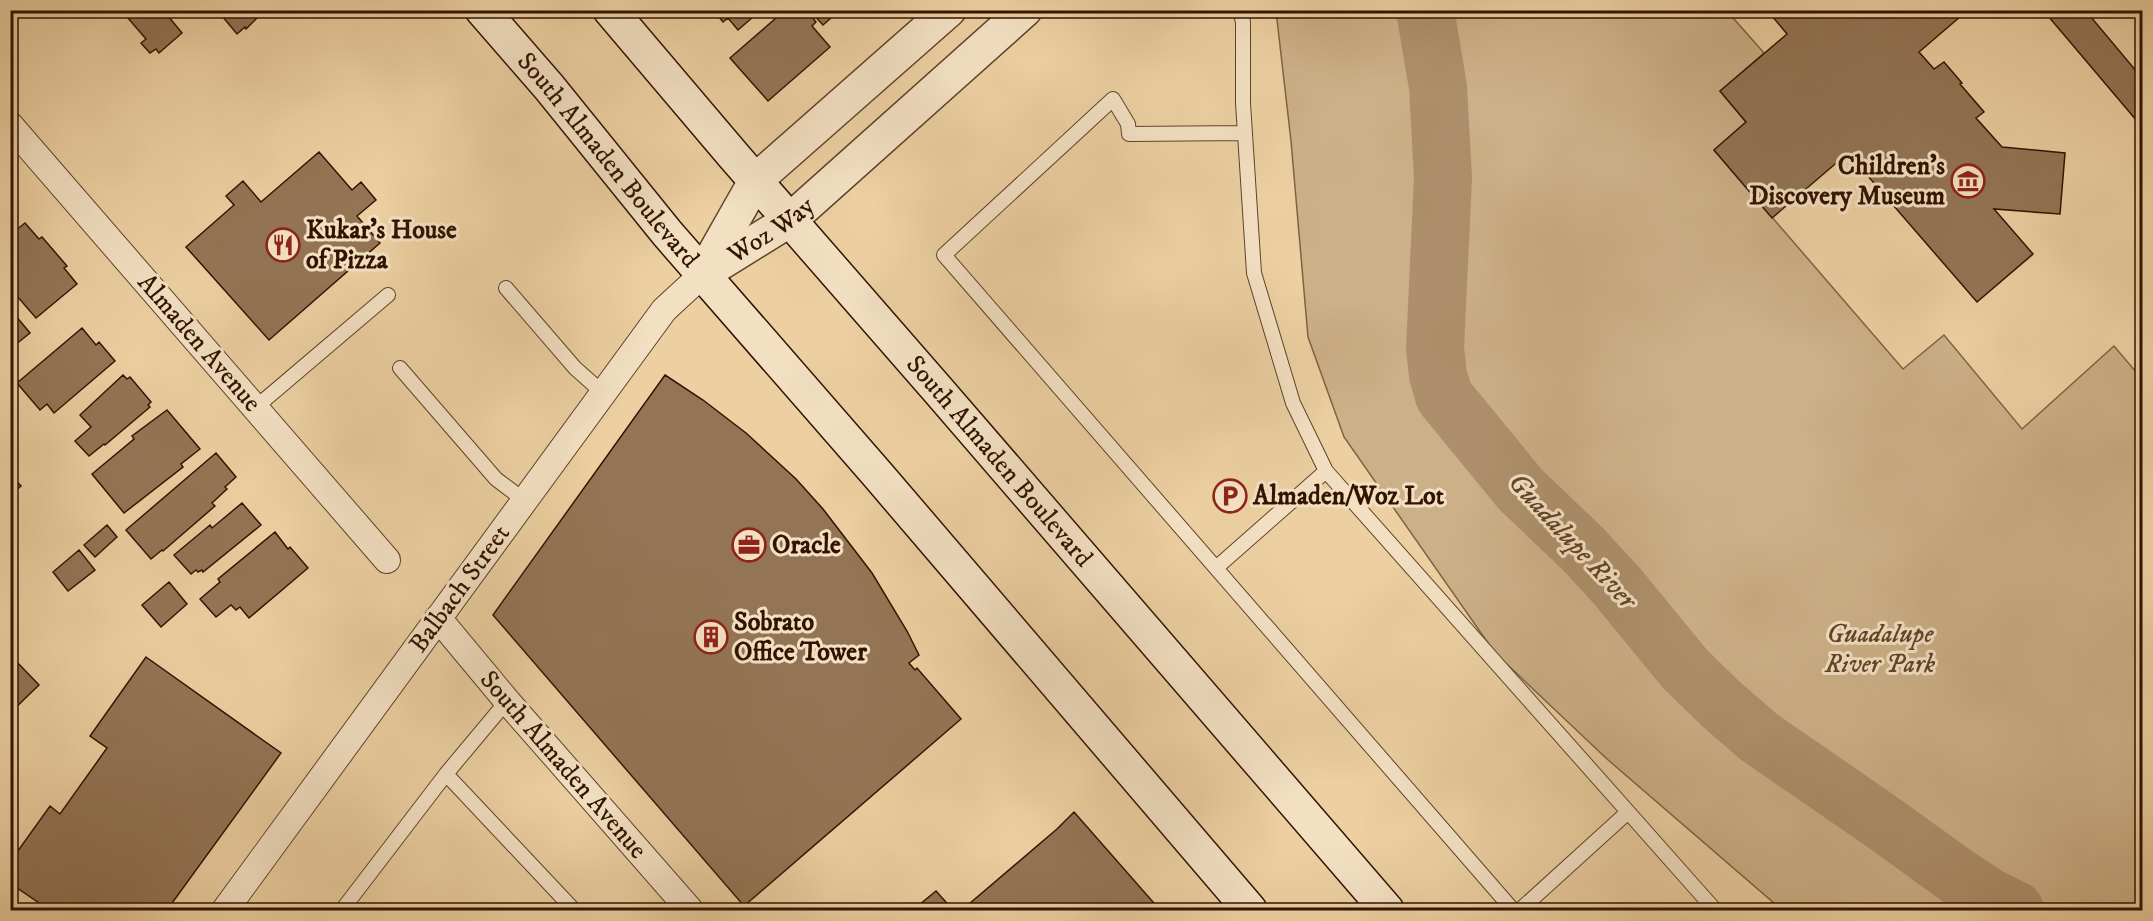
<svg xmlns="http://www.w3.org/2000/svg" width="2153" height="921" viewBox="0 0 2153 921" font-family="'IM FELL DW Pica',serif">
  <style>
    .green { fill: #ccb087; stroke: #7f6244; stroke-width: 1.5 }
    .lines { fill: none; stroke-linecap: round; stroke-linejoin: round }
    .river { stroke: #ad906b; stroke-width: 58 }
    .building { fill: #937555; stroke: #321301; stroke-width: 1.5 }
    .service-casing { stroke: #604229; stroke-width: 16 }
    .minor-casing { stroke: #604229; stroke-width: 28 }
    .tertiary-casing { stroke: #604229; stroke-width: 36 }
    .secondary-casing { stroke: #321301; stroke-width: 36 }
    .service { stroke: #f3e0c3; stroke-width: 14 }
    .minor { stroke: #f3e0c3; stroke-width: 26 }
    .tertiary { stroke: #f3e0c3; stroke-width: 33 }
    .secondary { stroke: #f3e0c3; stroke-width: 33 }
    .labels { text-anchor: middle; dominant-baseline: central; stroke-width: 6; stroke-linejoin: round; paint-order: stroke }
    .street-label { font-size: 26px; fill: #321301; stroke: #f3e0c3 }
    .poi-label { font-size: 26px; font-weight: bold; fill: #321301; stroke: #f3e0c3; text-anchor: start }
    .park-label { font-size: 26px; font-style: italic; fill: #604229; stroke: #f3e0c3 }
    .water-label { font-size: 27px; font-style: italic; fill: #63452b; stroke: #f3e0c3 }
  </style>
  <rect width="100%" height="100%" fill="#ecd0a2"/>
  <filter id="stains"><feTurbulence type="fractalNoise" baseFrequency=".00333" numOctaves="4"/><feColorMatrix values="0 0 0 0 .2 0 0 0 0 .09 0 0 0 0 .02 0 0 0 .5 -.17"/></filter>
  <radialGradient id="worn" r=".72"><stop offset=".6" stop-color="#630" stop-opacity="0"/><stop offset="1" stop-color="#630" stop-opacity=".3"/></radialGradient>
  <!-- green -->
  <path class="green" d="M1276,11H1727L1764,53L1720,91L1746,122L1714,150L1903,369L1944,335L2022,429L2114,346L2142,379V910H1782L1607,759L1495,653L1344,437L1308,337L1291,141Z"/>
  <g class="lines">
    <!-- river -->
    <path class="river" d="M1425,10L1438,87L1443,178L1435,348L1438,375L1444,396L1521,490L1583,549L1617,586L1685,669L1721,704L1759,737L1885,824L1957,876L1987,896L2015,910"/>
  </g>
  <!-- building -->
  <path class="building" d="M121,10H174L168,16L182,33L159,53L156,49L150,53L141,43L146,39Z
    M217,10H264V11L246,29L245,27L237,34Z
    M707,10H761L738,30L728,18L723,22L715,12L711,15Z
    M788,10H806L816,22L812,26L830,47L768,101L730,58L783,12L785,13Z
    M809,10H840L823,25Z
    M1767,10H1968L1919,52L1934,69L1944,62L1962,83L1960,84L1984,112L1976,118L2002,147L2065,153L2060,214L1994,209L2033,254L1977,302L1848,153L1772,218L1714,150L1746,122L1720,91L1787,34Z
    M2043,10H2085L2142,78V127Z
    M319,152L352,190L361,182L376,200L357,216L380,243L269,340L186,247L234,205L226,196L243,181L261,202Z
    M25,223L39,239L42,237L67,266L64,268L77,284L36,318L10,288V235Z
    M10,309L30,333L10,349Z
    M82,328L96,345L99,342L115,361L54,413L47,404L40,410L17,383Z
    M123,375L127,379L130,377L151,402L148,405L150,407L105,445L104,444L89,456L75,441L91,427L80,415Z
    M665,375L703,400L746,433L796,479L823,509L872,573L907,631L919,655L909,663L915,670L917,668L961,719L744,906L493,615Z
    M167,410L200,449L181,464L183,467L124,513L92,474L134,439L132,436Z
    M216,453L236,477L225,487L227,489L212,503L215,506L163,551L162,550L151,559L126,530Z
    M10,474L21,486L10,496Z
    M242,503L261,525L203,572L202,570L198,572L196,570L191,574L174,555L210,525L212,528Z
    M107,525L117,537L95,557L84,545Z
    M275,532L288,549L290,547L308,568L249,618L240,607L236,610L231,605L216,617L200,599L220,582L218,579Z
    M79,550L95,570L68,591L53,572Z
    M169,582L187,604L161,627L142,605Z
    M146,657L281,753L167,910H33L39,903L10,883V862L50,806L60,814L107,748L90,736Z
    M13,658L39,685L10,713V661Z
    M1074,812L1160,910H962L1057,829Z
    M936,891L953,910H913Z"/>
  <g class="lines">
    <defs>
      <path id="service" d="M1240,10L1243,22V103L1254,273L1293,403L1326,471L1715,910
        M1245,133L1129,134L1128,124L1113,99L944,255L1513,910
        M506,288L575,368L603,393
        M400,368L496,479L524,500
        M255,408L388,295
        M1216,568L1326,471
        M446,774L574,910
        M342,910L446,774L507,701
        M1520,910L1628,812"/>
      <path id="minor" d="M10,125L387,560
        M438,618L507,701L690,910
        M225,910L664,310L703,274"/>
      <g id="tertiary">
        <path d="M705,270L756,180L949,10"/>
        <path id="s1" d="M703,274L790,220L1025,10"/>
      </g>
      <g id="secondary">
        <path id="s2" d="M482,10L549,87L667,233L878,475L1250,910"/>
        <path id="s3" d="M610,10L733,155L938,390L1387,910"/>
      </g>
    </defs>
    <!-- service casing -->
    <use href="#service" class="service-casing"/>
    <!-- minor casing -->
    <use href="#minor" class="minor-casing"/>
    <!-- tertiary casing -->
    <use href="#tertiary" class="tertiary-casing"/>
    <!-- secondary casing -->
    <use href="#secondary" class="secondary-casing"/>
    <!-- service -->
    <use href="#service" class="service"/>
    <!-- minor -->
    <use href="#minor" class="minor"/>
    <!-- tertiary -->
    <use href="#tertiary" class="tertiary"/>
    <!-- secondary -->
    <use href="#secondary" class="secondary"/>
  </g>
  <!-- icons -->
  <defs>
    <symbol id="museum-ring" viewBox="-11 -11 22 22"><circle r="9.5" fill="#f3e0c3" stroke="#8f2418" stroke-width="1.5"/><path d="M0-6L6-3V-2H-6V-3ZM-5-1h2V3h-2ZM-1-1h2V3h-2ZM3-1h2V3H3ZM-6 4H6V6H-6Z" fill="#8f2418"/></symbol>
    <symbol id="restaurant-ring" viewBox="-11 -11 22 22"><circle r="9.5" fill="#f3e0c3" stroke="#8f2418" stroke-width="1.5"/><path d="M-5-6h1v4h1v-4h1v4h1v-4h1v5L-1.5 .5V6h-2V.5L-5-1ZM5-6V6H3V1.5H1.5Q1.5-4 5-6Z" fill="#8f2418"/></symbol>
    <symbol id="parking-ring" viewBox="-11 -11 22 22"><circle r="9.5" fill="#f3e0c3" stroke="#8f2418" stroke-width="1.5"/><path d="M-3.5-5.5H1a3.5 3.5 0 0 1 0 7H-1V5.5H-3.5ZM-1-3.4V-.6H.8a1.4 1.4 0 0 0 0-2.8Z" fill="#8f2418"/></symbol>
    <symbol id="office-ring" viewBox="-11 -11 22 22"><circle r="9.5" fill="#f3e0c3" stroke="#8f2418" stroke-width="1.5"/><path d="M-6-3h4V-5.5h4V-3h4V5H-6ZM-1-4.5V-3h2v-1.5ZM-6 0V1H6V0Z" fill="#8f2418"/></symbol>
    <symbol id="building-ring" viewBox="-11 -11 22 22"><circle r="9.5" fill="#f3e0c3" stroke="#8f2418" stroke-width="1.5"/><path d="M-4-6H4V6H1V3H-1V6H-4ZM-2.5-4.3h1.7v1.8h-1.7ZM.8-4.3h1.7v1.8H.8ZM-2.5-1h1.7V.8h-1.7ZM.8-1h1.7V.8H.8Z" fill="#8f2418"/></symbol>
  </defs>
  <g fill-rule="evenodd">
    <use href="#museum-ring" x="1949" y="162" width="38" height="38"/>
    <use href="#restaurant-ring" x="264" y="226" width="38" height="38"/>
    <use href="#parking-ring" x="1211" y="477" width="38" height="38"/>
    <use href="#office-ring" x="730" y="526" width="38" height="38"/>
    <use href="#building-ring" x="692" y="618" width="38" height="38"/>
  </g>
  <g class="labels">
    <!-- street labels -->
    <g class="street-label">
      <text stroke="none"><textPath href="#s2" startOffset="196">South Almaden Boulevard</textPath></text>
      <text stroke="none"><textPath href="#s1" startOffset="81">Woz Way</textPath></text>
      <text transform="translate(199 343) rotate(49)">Almaden Avenue</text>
      <text stroke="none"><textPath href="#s3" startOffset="596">South Almaden Boulevard</textPath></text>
      <text transform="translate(460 589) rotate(-54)">Balbach Street</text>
      <text transform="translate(563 765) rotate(49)">South Almaden Avenue</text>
    </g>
    <!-- poi labels -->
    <g class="poi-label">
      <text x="1945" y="166" text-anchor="end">Children’s<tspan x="1945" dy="30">Discovery Museum</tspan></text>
      <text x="306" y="230">Kukar’s House<tspan x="306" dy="30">of Pizza</tspan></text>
      <text x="1253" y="496">Almaden/Woz Lot</text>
      <text x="772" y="545">Oracle</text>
      <text x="734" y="622">Sobrato<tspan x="734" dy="30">Office Tower</tspan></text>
    </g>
    <!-- park labels -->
    <g class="park-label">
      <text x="1880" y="634">Guadalupe<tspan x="1880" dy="30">River Park</tspan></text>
    </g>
    <!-- water labels -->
    <g class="water-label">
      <text transform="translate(1572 541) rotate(47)">Guadalupe River</text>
    </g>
  </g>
  <!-- margin -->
  <rect width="2153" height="921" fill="none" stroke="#ecd0a2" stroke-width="36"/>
  <rect x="12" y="12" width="2129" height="897" fill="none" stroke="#321301" stroke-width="3"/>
  <rect x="18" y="18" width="2117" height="885" fill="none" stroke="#321301" stroke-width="1.5"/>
  <rect width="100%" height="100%" filter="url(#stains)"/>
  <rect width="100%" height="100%" fill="url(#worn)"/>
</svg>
